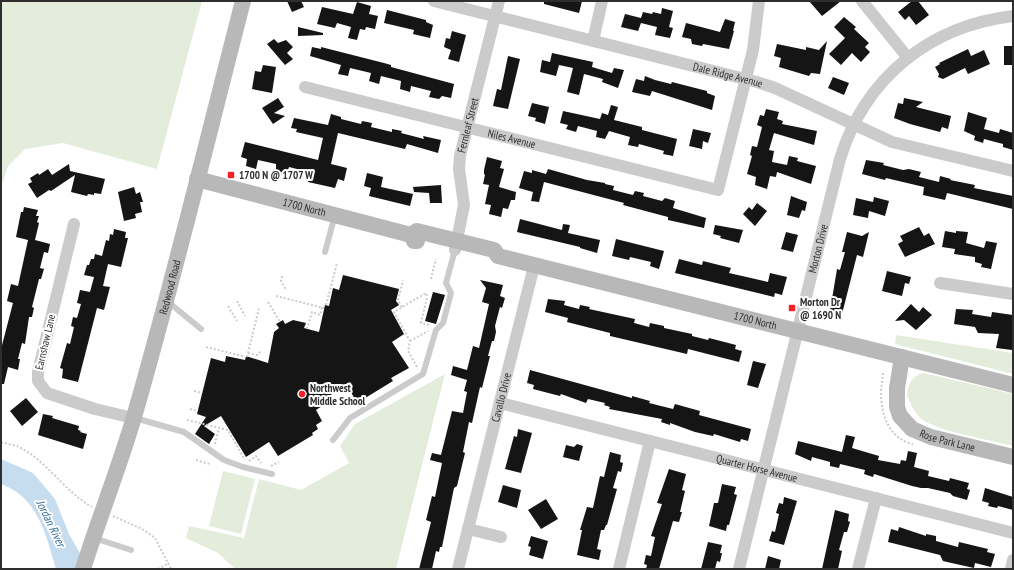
<svg xmlns="http://www.w3.org/2000/svg" width="1014" height="570" viewBox="0 0 1014 570" font-family="'PT Sans Narrow',sans-serif">
  <style>
    .green { fill: #e4eddb }
    .water { fill: #c5ddef }
    .building { fill: #151515 }
    .lines { fill: none; stroke-linecap: round; stroke-linejoin: round }
    .path { stroke: #cbcbcb; stroke-width: 2; stroke-dasharray: 2 2; stroke-linecap: butt }
    .lane { stroke: #cbcbcb; stroke-width: 6 }
    .street { stroke: #cbcbcb; stroke-width: 12 }
    .secondary { stroke: #b8b8b8; stroke-width: 16 }
    .poi-dot { fill: #f52127; stroke: #fff; stroke-width: 1.5 }
    .labels { text-anchor: middle; dominant-baseline: central; stroke-width: 4; stroke-linejoin: round; paint-order: stroke }
    .street-label { font-size: 11px; fill: #2e2e2e; stroke: #fff }
    .poi-label { font-size: 11px; font-weight: bold; fill: #2e2e2e; stroke: #fff; text-anchor: start }
    .water-label { font-size: 12px; font-style: italic; fill: #356d98; stroke: #fff }
  </style>
  <rect width="100%" height="100%" fill="#fff"/>
  <!-- green -->
  <path class="green" d="M1,1H202L157,169L63,143L25,149L8,166L1,187Z
    M896,335L1013,353V374L895,344Z
    M924,373L1013,394V446C991,440 940,432 923,420C915,414 910,404 907,395C908,384 912,375 924,373Z
    M445,374L396,569H235L218,553L186,538L189,526L244,538L259,479L301,490L349,463L340,446L355,424Z
    M223,471L255,479L241,534L209,526Z"/>
  <!-- water -->
  <path class="water" d="M1,459L33,473L55,499L69,534L89,569H56C46,535 38,497 1,484Z"/>
  <!-- building -->
  <path class="building" d="M287,1H301L304,7L292,12Z
    M544,1H582L579,13L544,4Z
    M809,1H841L822,16Z
    M912,1H918L929,15L916,25L909,16L905,20L898,12Z
    M357,2L371,6L369,14L378,16L375,29L366,27L365,30L360,29L357,40L348,38L351,27L337,23L335,28L317,24L322,7L353,14Z
    M662,8L673,11L669,27L673,28L670,38L655,35L657,27L641,23L638,31L621,27L625,14L641,18L643,12L652,14L653,12L661,14Z
    M387,10L426,20V22L433,25L430,38L413,34L414,30L384,23Z
    M844,17L856,27L854,29L869,43L865,47L870,52L861,62L852,53L841,65L829,54L845,38L834,27Z
    M725,19L735,22L733,31H734L729,49L703,44L702,46L692,44L691,39L682,37L686,23L720,32Z
    M298,27L323,33V35L298,36Z
    M452,31L466,35L459,62L448,59L451,50L444,47L446,38L450,39Z
    M274,39L278,43L286,40L293,47L287,53L293,59L285,65L267,44Z
    M827,41L820,74L811,73L809,76L779,67L781,58L774,56L777,44L806,50V47L819,50Z
    M1004,46H1013V65H1004Z
    M312,47L321,49V47L384,63L391,65V67L454,84L451,98L442,96L439,99L429,97L431,91L411,86L410,92L400,89L401,81L381,76L379,84L369,81L371,73L350,68L348,76L338,74L341,65L310,56Z
    M968,49L971,56L984,50L990,64L968,74L965,68L943,79L938,77L939,74L935,67L940,64L939,63Z
    M552,53L593,62L592,67L612,73L614,68L624,70L618,88L602,82L603,79L584,74L579,95L567,92L573,68L559,65L556,76L540,72L542,60L550,62Z
    M508,56L520,59L508,109L493,106L497,89L501,90Z
    M263,65L276,67L272,93L252,89L255,71L261,72Z
    M645,76L655,80L671,84L672,82L707,91V93L715,96L712,110L652,91L650,96L632,92L636,79L644,81Z
    M833,77L849,83L844,95L828,88Z
    M278,98L284,107L274,113L285,116L273,124L262,108Z
    M904,98L923,102L916,107L951,116L948,129L942,127L940,132L910,124L894,118L898,103L903,104Z
    M532,103L549,107L545,124L535,121L536,118L528,116Z
    M611,105L618,107L614,120L642,127V130L677,139L673,156L663,154L664,151L639,144L638,147L628,145L630,137L609,131L605,139L596,137L597,131L578,126L576,132L566,129L568,125L560,123L563,111L600,119L602,113L608,115Z
    M766,109L779,112L777,119L783,121L782,124L817,131L814,145L774,133L769,150L774,151L772,162L787,165L789,156L798,158L797,161L816,166L811,184L777,172L776,177L770,176L767,189L755,185L756,177L747,174L752,156L750,155L752,146L757,147L762,127L757,125L760,115L764,116Z
    M968,112L987,118L984,129L999,133L1000,129L1013,133V150L1003,147V144L984,139L983,143L974,140L975,136L964,131Z
    M331,114L341,117V119L361,124L362,121L372,123L371,127L392,132V129L402,131L401,133L424,139L423,136L441,140L438,153L407,144L405,149L338,133L331,164L347,168L344,181L338,179L335,188L308,182L309,172L289,167L286,176L276,173V164L258,160L256,169L246,166L247,159L241,157L245,142L318,160L323,138L296,132L297,129L291,128L294,118L328,125Z
    M693,129L711,133L708,143L703,141L702,149L689,146Z
    M487,157L502,161L500,168L504,169L499,187L516,192L515,200H511L508,209L503,208L501,217L489,214L491,205L485,204L489,185L483,184L485,175L484,174V170Z
    M866,160L884,163L883,165L903,170L909,169L921,172L919,177L939,182L940,176L951,179L950,180L975,185L974,188L1013,196V209L947,193L945,200L923,195L924,187L886,178L885,180L862,174Z
    M69,164L70,171L105,179L101,194L94,193V195L88,194L87,196L71,192L75,175L51,191L49,190L37,198L28,184L32,182L30,178L38,173L39,175L48,169L52,175Z
    M548,169L587,180L605,183V184L614,186L613,190L633,195L635,191L644,193L643,196L662,201L665,198L675,201L673,208L706,218L704,228L668,220V217L623,205L624,203L544,182L539,202L531,201L533,192L519,188L524,171L532,173V170L546,174Z
    M367,173L383,177L381,187L413,194L410,206L369,196L371,188L364,186Z
    M441,185L442,203H430L429,193L414,192L413,187Z
    M134,187L136,194L140,192L143,202H140L142,212L135,214L136,218L124,221L118,192Z
    M791,196L807,202L805,211L802,210L799,218L787,215Z
    M874,197L889,201L885,216L869,211L868,218L853,215L856,198L873,202Z
    M757,203L767,211L755,226L743,214L749,207L752,210Z
    M24,207L38,210L36,216H39L37,222L39,223L35,240L50,244L48,253L44,252L40,268L44,269L41,279H39L32,307L34,308L32,317H29L25,344L22,343L18,359H20L18,370L8,367L4,384H1V349L13,303L7,301L11,284L18,286L28,240L16,237L21,212H23Z
    M520,219L562,230L563,224L570,225L568,233L600,240L597,253L580,248V247L517,232Z
    M715,225L743,230L739,243L720,238L721,236L713,234Z
    M919,227L924,236L929,233L935,244L905,257L898,244L903,241L900,236Z
    M114,229L126,232L125,238H128L121,267L108,264L103,286L110,287L104,310L97,308L78,382L62,378L63,369L60,368L67,343L70,344L74,327L71,326L73,317L77,318L81,304L77,303L80,290L90,292L94,277L84,275L87,265H89L91,259H94L95,254L102,256L106,240L109,241L110,234L113,235Z
    M945,231L956,233V231L968,232L966,243L984,248L986,241L997,243L991,269L981,267L982,264L975,262V257L954,254L955,249L942,247Z
    M786,232L798,235L793,252L781,249Z
    M847,232L862,236L869,232L863,257L857,255L842,314L830,311L837,269L840,270L845,252H842Z
    M616,239L664,251L659,269L650,266L651,262L630,257L629,260L612,256Z
    M679,259L702,265L703,261L731,268L729,273L768,282L770,273L787,277L782,295L775,293L774,297L675,273Z
    M887,271L911,277L909,284L905,283L902,296L882,291Z
    M343,275L399,289L396,301L399,305L391,310L404,334L392,342L409,368L391,378L393,381L357,403L347,385L329,396L331,400L316,410L322,421L316,425L318,429L312,433L313,435L278,456L269,442L246,457L221,416L204,426L215,434L209,444L195,434L206,417L197,414L211,358L225,362L226,356L245,360L246,356L268,363L274,332L279,328L276,324L283,320L285,324L293,320L306,323L304,328L319,332L325,305L329,306L333,288L339,290Z
    M480,280L503,285L500,296L505,298L502,308L500,307L495,326L496,332L494,341H492L488,356H490L482,388L480,387L472,423L469,422L463,452L465,453L457,486L454,488L442,547H440L439,552L436,551L432,569H419L431,522L426,520L432,496L435,497L442,463L430,460L432,453L441,455L452,411L463,413L467,392L464,391L467,380L451,375L453,366L467,370L473,346L479,348L489,304L482,302L486,288Z
    M433,292L445,295L436,324L425,321Z
    M548,299L565,301L564,305L579,309L580,305L590,307L589,309L635,319L634,323L649,327L650,323L664,326V328L692,334V336L708,340L709,338L736,345L735,349L742,351L739,362L688,349L687,354L610,336V333L567,322L568,318L545,312Z
    M911,304L919,312L923,307L932,315L916,330L904,320L895,321Z
    M956,309L973,310L972,314L991,317L992,312L1013,315L1012,350L996,348L999,334L978,333L975,327L954,324Z
    M753,361L766,364L758,388L747,385Z
    M530,370L632,398V396L650,401L649,403L673,409L675,404L700,411L699,415L751,429L748,441L741,439L740,442L714,434L713,436L695,432L670,423V425L661,422L662,419L609,409L610,407L604,405L605,403L588,399L586,403L561,394L560,396L533,389L534,385L527,383Z
    M26,398L38,412L22,426L10,411Z
    M43,414L53,416L52,418L79,426L78,430L81,431L80,432L87,434L83,449L38,435Z
    M518,429L532,433L521,473L505,469L514,436L517,437Z
    M846,435L855,437L852,448L879,456L878,460L900,464L901,460L906,461L908,451L917,453L914,467L929,471L928,476L949,481L950,478L969,483L967,489L970,490L967,500L953,496L950,493L928,488H921L912,486L874,474L873,477L864,474L865,470L840,464L839,468L830,466V462L812,457L811,461L795,454L798,441L842,452Z
    M577,444L583,446L579,461L563,457L566,445L574,447Z
    M610,452L621,455L620,462L623,463L621,472L618,471L613,488L617,489L607,525H606L604,530H601L597,549L601,550L599,560L577,555L582,530H580L587,507L593,508L600,476L604,477Z
    M669,469L686,474L682,490L685,491L680,512H682L679,522L673,521L659,569H646L647,565L644,564L646,555L651,556L655,537L651,536L662,504L657,503Z
    M722,484L736,487L734,494L737,495L729,525H727L726,531L709,526L714,503H718Z
    M503,485L521,490L517,508L498,502Z
    M985,488L1013,497V510L998,506L997,508L988,506L989,503L982,501Z
    M784,497L797,501L784,545L769,541L772,531L775,532L779,514L776,513L779,503L783,504Z
    M546,499L558,519L541,529L528,510Z
    M835,510L849,514L848,521L850,522L847,532H844L839,550L842,551L838,569H822Z
    M899,527L926,536V534L936,536V541L958,547L959,542L988,549L987,552L995,554L991,567L975,563L974,568L947,562L943,561L940,555L888,542L891,529L898,531Z
    M531,536L548,541L543,559L529,555L531,547L528,546Z
    M708,542L722,545L720,553H722L720,562L717,561L715,569H701Z
    M768,556L781,560L779,569H765Z"/>
  <g class="lines">
    <!-- path -->
    <path class="path" d="M282,276L281,281L286,290
      M431,279L436,259
      M276,296L324,308
      M237,301L245,316
      M268,302L280,322
      M326,305L337,263
      M228,306L237,321
      M402,307L398,301L403,280
      M307,329L312,312L320,315L322,307
      M410,341L428,331
      M206,347L246,357
      M248,353L257,355L261,351
      M247,357L259,308
      M417,367L408,351L410,341L394,312L426,293L427,297L421,323L430,325
      M883,373C883,379 881,385 881,392C881,415 889,439 913,444
      M194,391L202,393
      M190,409L197,411
      M187,420L228,430L245,460
      M1,442C7,444 14,445 19,447C47,461 65,492 92,507
      M215,444L219,428
      M196,460L210,464
      M249,461L256,456L261,463
      M271,466L279,462
      M113,516L142,529L155,538L171,569
      M158,569L169,563"/>
    <!-- lane -->
    <path class="lane" d="M325,252L335,215
      M167,301L201,329
      M135,418L184,432L224,460L243,467L272,474
      M333,440L350,418L423,374L436,330L443,323L451,293L446,283L455,250
      M94,538L131,550"/>
    <!-- street -->
    <g class="street">
      <path id="s1" d="M434,1L757,82L775,88L892,142L1013,171"/>
      <path d="M862,1L908,58"/>
      <path d="M593,41L602,1"/>
      <path id="s2" d="M305,87L718,190L753,50L759,1"/>
      <path d="M74,224L38,372V381L47,393L95,409L133,418"/>
      <path id="s3" d="M455,250L464,205L459,169L460,156L499,1"/>
      <path d="M940,283L1013,294"/>
      <path id="s4" d="M500,403L1013,533"/>
      <path d="M468,529L501,537"/>
      <path id="s5" d="M458,569L534,266"/>
      <path d="M619,569L650,441"/>
      <path id="s6" d="M739,569L840,159C865,78 929,26 1013,16"/>
      <path d="M858,569L876,498"/>
      <path d="M1011,569L1013,560"/>
    </g>
    <!-- secondary -->
    <g class="secondary">
      <path id="s7" d="M197,179L411,235L414,241H417"/>
      <path id="s8" d="M411,235L417,231L494,250L498,256L1013,385"/>
      <path id="s9" d="M902,357L897,388V407L900,416L912,429L931,437L1013,457"/>
      <path id="s10" d="M83,569C99,518 119,468 134,417C174,279 207,140 243,1"/>
    </g>
  </g>
  <!-- markers -->
  <g class="poi-dot">
    <rect x="227" y="171" width="8" height="8" rx="2"/>
    <rect x="788" y="304" width="8" height="8" rx="2"/>
    <circle cx="302" cy="394" r="4"/>
  </g>
  <g class="labels">
    <!-- street labels -->
    <g class="street-label">
      <text stroke="none"><textPath href="#s1" startOffset="303">Dale Ridge Avenue</textPath></text>
      <text stroke="none"><textPath href="#s3" startOffset="127">Fernleaf Street</textPath></text>
      <text stroke="none"><textPath href="#s2" startOffset="213">Niles Avenue</textPath></text>
      <text stroke="none"><textPath href="#s7" startOffset="111">1700 North</textPath></text>
      <text stroke="none"><textPath href="#s6" startOffset="330">Morton Drive</textPath></text>
      <text stroke="none"><textPath href="#s10" startOffset="295">Redwood Road</textPath></text>
      <text stroke="none"><textPath href="#s8" startOffset="359">1700 North</textPath></text>
      <text transform="translate(45 342) rotate(-77)">Earnshaw Lane</text>
      <text stroke="none"><textPath href="#s5" startOffset="177">Cavallo Drive</textPath></text>
      <text stroke="none"><textPath href="#s9" startOffset="115">Rose Park Lane</textPath></text>
      <text stroke="none"><textPath href="#s4" startOffset="265">Quarter Horse Avenue</textPath></text>
    </g>
    <!-- poi labels -->
    <g class="poi-label">
      <text x="239" y="175">1700 N @ 1707 W</text>
      <text x="800" y="302">Morton Dr<tspan x="800" dy="13">@ 1690 N</tspan></text>
      <text x="310" y="388">Northwest<tspan x="310" dy="13">Middle School</tspan></text>
    </g>
    <!-- water labels -->
    <g class="water-label">
      <text transform="translate(51 523) rotate(64)">Jordan River</text>
    </g>
  </g>
  <!-- border -->
  <rect width="1014" height="570" fill="none" stroke="#2e2e2e" stroke-width="4"/>
</svg>
